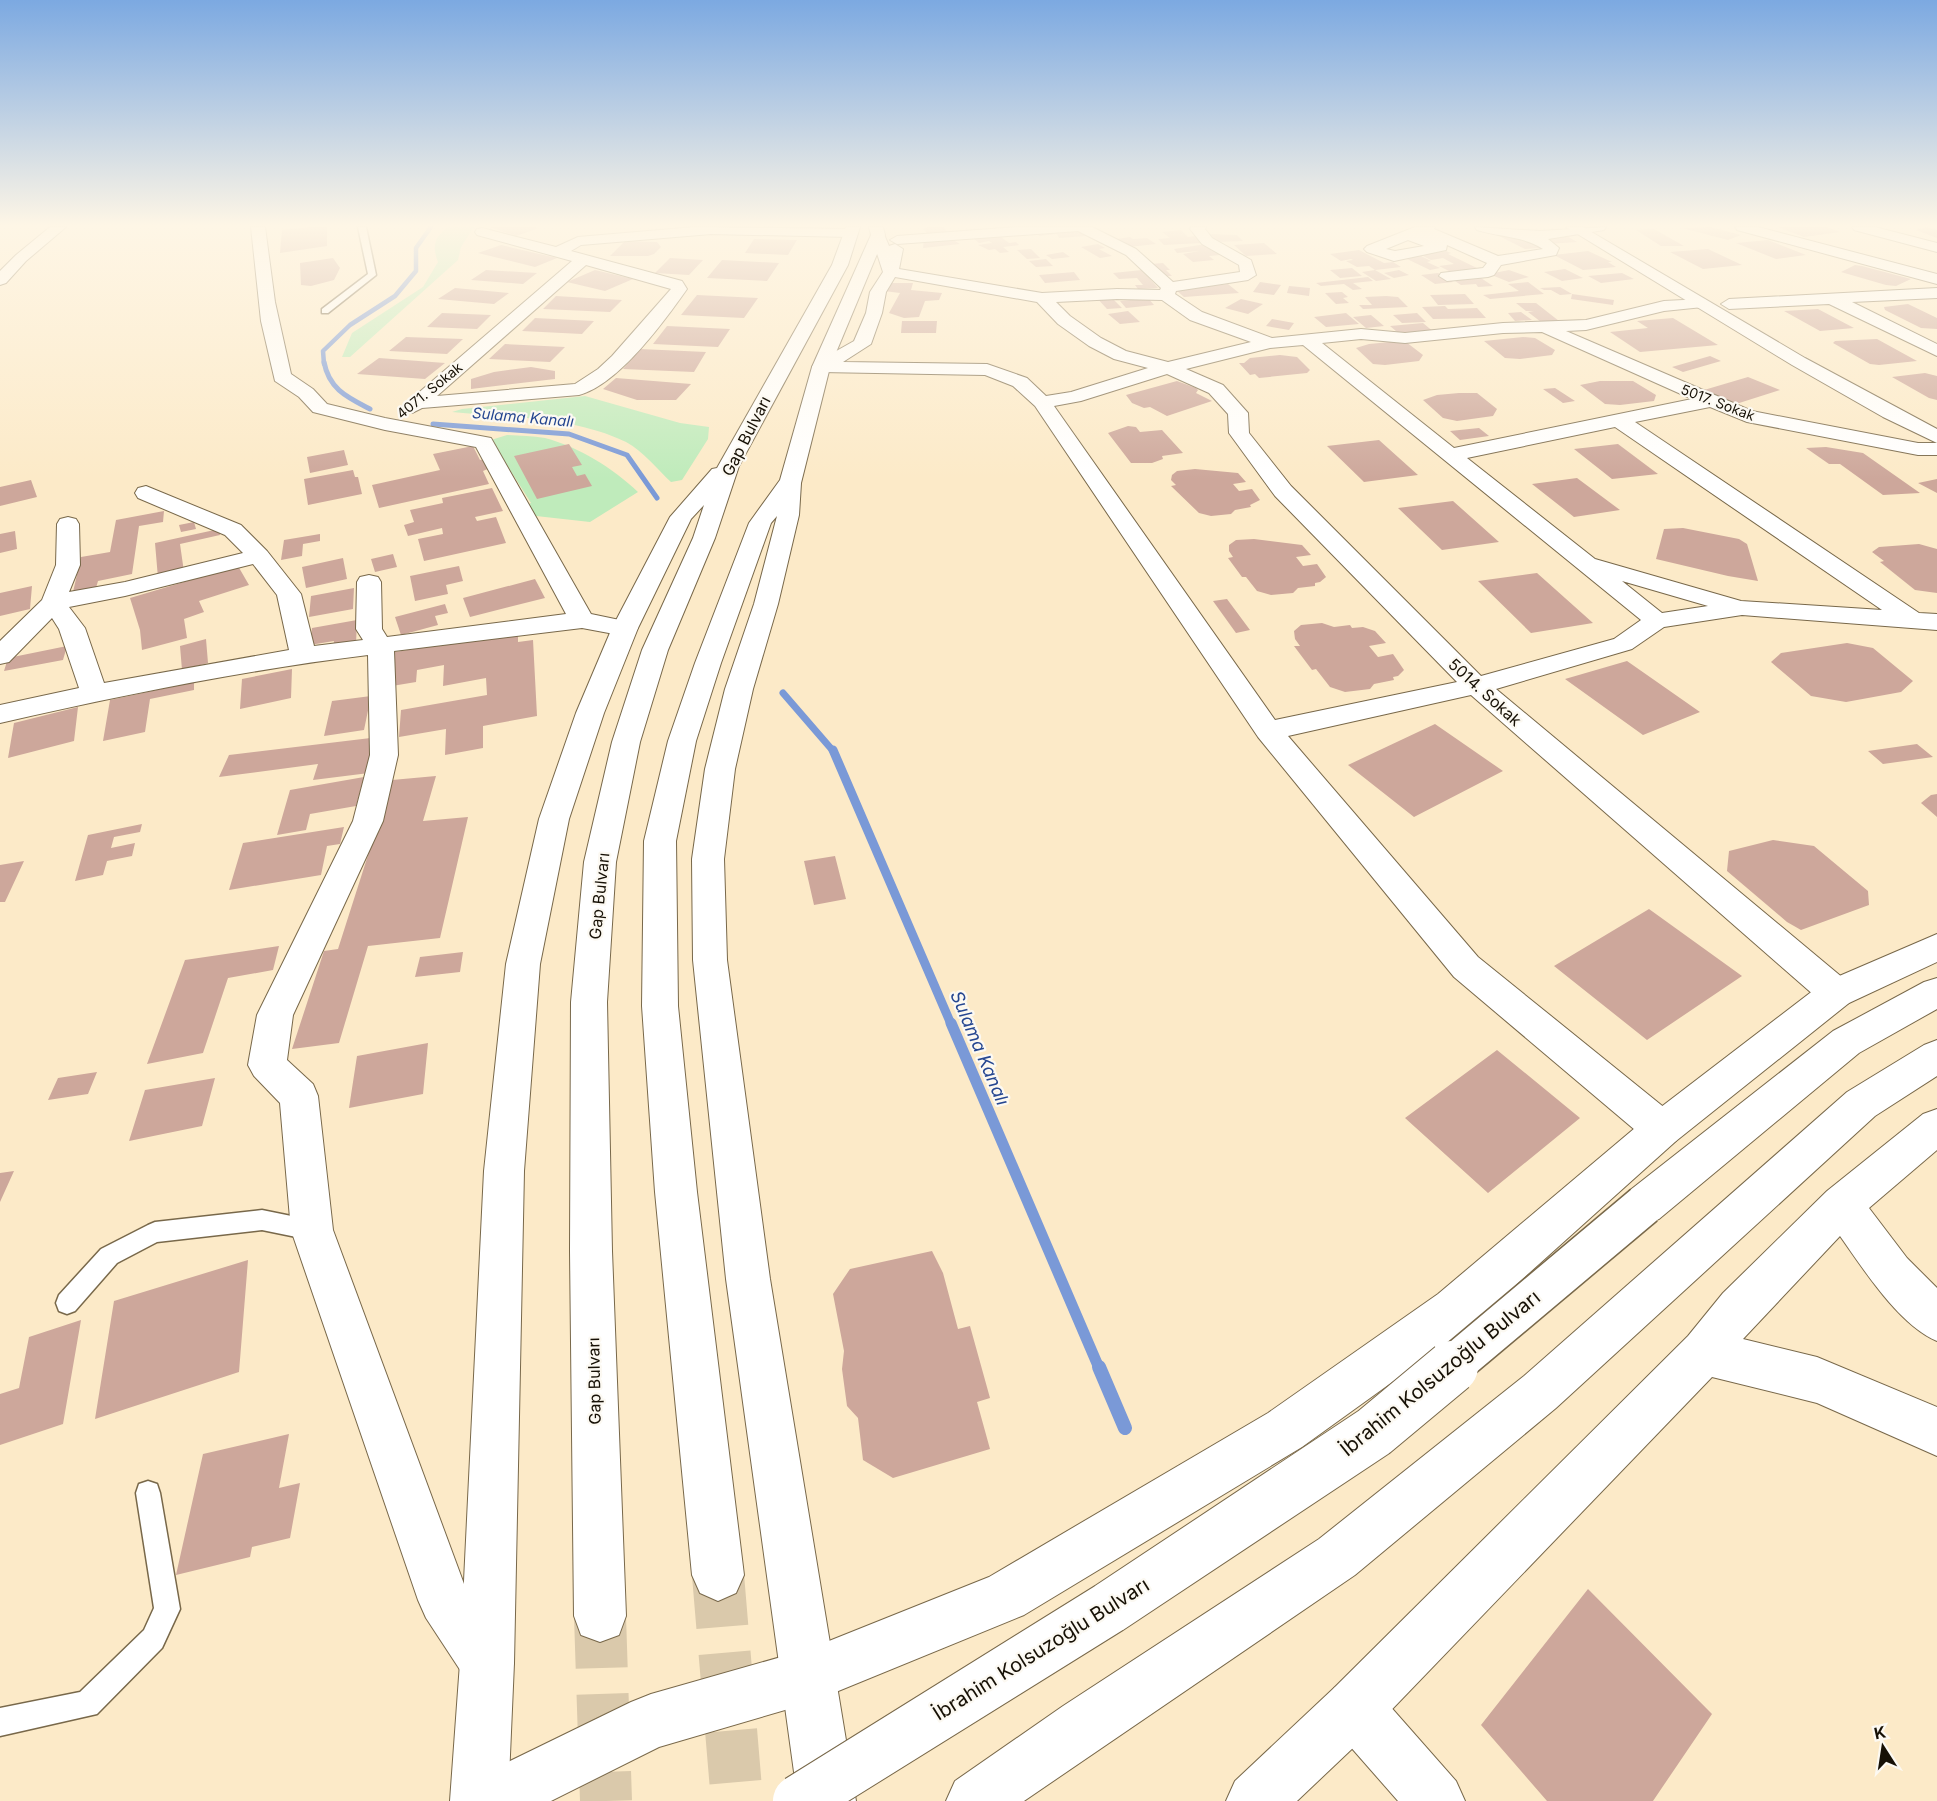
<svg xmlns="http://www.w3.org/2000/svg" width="1937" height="1801" viewBox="0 0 1937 1801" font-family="Inter,sans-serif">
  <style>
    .green { fill: #bfebbb }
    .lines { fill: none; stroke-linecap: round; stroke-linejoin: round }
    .stream-far5 { stroke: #7a99d7; stroke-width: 4.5 }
    .stream-far4 { stroke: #7a99d7; stroke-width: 5 }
    .stream-far3 { stroke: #7a99d7; stroke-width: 7 }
    .stream-far2 { stroke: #7a99d7; stroke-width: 9 }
    .stream-far1 { stroke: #7a99d7; stroke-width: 11 }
    .stream { stroke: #7a99d7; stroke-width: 14 }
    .building { fill: #cda79b }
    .trunk-tunnel { stroke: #dac9ab; stroke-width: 52; stroke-dasharray: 52 26; stroke-linecap: butt }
    .service-casing { stroke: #78684a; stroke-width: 3 }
    .minor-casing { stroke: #78684a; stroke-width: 2 }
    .secondary-casing { stroke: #78684a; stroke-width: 2 }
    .trunk-casing { stroke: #78684a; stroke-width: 2 }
    .service { fill: #fff; fill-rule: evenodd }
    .minor { fill: #fff; fill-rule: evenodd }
    .secondary { fill: #fff; fill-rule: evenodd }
    .trunk { fill: #fff; fill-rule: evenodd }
    .secondary-bridge-far1-casing { stroke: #78684a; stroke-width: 43; stroke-linecap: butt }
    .secondary-bridge-casing { stroke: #78684a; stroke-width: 54; stroke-linecap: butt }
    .secondary-bridge-far1 { stroke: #fff; stroke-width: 40 }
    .secondary-bridge { stroke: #fff; stroke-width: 52 }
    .labels { text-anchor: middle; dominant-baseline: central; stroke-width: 4.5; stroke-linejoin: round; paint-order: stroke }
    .far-street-label { font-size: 14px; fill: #161005; stroke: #fcf9f2 }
    .far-water-label { font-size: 15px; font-style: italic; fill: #254690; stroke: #fcf9f2 }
    .street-label { font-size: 16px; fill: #161005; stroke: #fcf9f2 }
    .water-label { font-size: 18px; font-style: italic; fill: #254690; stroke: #fcf9f2 }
    .near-street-label { font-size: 20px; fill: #161005; stroke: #fcf9f2 }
  </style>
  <rect width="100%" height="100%" fill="#fceac8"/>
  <!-- green -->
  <path class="green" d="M448,227H474L461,247L458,260L350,357H342L352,333L423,287L438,262C432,247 434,237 448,227Z
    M585,396L680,423L709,427L708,439L682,480L671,482C657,469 643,451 626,442C575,417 507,417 452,412L462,409Z
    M507,435C519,436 533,436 545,438C579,447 613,468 638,492L590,522L527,515L525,506L531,503L491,440Z"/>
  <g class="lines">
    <!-- stream-far5 -->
    <path class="stream-far5" d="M324,364L323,351L350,325L395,296L416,271V248L431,227"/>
    <!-- stream-far4 -->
    <path class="stream-far4" d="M324,362C329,389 347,397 370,409
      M433,424L569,434L627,455L657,498"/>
    <!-- stream-far3 -->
    <path class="stream-far3" d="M783,693L834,752"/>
    <!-- stream-far2 -->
    <path class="stream-far2" d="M833,750L951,1024"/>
    <!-- stream-far1 -->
    <path class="stream-far1" d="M951,1023L1099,1368"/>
    <!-- stream -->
    <path class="stream" d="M1099,1367L1125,1428"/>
  </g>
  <!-- building -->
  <path class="building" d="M309,227H327V246L280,253L282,230Z
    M490,227H535L539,228L516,236Z
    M927,227H944L947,232L927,233L923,229Z
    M1711,227L1741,235L1728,240L1682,228Z
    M1777,227H1827L1840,232L1804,237Z
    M1926,227L1937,230V238L1916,230Z
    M1080,229L1086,236L1059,238L1057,234L1039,236L1037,232Z
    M1654,229L1684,246H1661L1636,230Z
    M1181,230L1188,237L1195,236L1202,243L1164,245L1158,239L1170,238L1162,232Z
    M997,234L1009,243L1016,242L1019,245L1003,247L1009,252L1000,253L995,249L989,250L978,245L992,243L989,241L979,243L972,237Z
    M1207,234L1237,235L1243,241L1214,242Z
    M1505,234L1541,245L1539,248L1525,249L1497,235Z
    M1565,235L1577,242L1548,244L1536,237Z
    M948,237L960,244L923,248L924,239Z
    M1130,237L1133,239L1147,238L1156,244L1129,247L1117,239Z
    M754,239L797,240L788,255L745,253Z
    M1768,240L1806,255L1776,259L1736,243Z
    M625,241L657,242L661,247L654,254L648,256H610Z
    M1264,243L1277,254L1246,256L1234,245Z
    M1098,244L1105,248L1099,249L1112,256L1100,258L1081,247Z
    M1206,244L1220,255L1209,256L1214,260L1193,262L1183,254L1199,251L1177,253L1174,249Z
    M501,245L557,258L535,267L478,253Z
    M1031,249L1040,258L1027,259L1017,250Z
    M1708,249L1742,265L1703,269L1670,252Z
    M1359,250L1384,263L1393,262L1401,267L1375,270L1369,266L1357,267L1346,261L1353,260L1351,259L1341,261L1330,254Z
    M1446,251L1451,253L1448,254L1479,269L1453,273L1439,266L1454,264L1443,258L1431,260L1421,255Z
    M1588,251L1612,262H1608L1616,267L1583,270L1554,255Z
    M1063,252L1070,257L1052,259L1046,255Z
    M1419,255L1431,261L1427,262L1440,268L1430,270L1405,258Z
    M333,258L340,268L334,280L311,286L301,285L300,263Z
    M670,258L703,260L689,275L655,273Z
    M1046,259L1053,266L1036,267L1029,261Z
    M722,260L779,263L767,281L707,278Z
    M1163,263L1170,270H1166L1172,276H1164L1151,264Z
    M1855,265L1862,266L1911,279L1896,286L1886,285L1841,272Z
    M1352,268L1362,276L1340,278L1330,270Z
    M1565,269L1583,278L1562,281L1544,272Z
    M486,270L537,273L523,284L471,280Z
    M595,270L633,279L605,291L567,282Z
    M1142,270L1158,288L1138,289L1135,285H1143L1137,278L1119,279L1113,273Z
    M1375,270L1391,279L1376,281L1362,272Z
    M1399,270L1409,275L1394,278L1384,273Z
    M1509,270L1529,277L1509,282L1489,274Z
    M1074,272L1080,280L1045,283L1039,275Z
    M1438,273L1453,282L1435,284L1421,275Z
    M1622,273L1634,279L1601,283L1588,276Z
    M1478,276L1493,286L1478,287L1476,284L1461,285L1452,279Z
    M1368,277L1373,281L1353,283L1362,289L1353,290L1344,284L1321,286L1316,283Z
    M1260,282L1281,285L1274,295L1253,292Z
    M1528,282L1544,294L1490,299L1483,295L1519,291L1508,284Z
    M887,283H913L911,290L942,293L939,300L925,301L919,317L904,318L889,313L900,293L884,291Z
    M1228,284L1239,293L1184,297L1176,290Z
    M1289,286L1310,288L1309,296L1287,293Z
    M1560,287L1572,294L1560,295L1551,290H1544L1540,288Z
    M455,288L509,293L494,304L438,299Z
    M1342,292L1348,297L1343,298L1349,303L1336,304L1325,293Z
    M1465,294L1474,304L1438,305L1430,295Z
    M1572,294L1614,300L1613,305L1571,299Z
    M697,295L758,298L744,318L681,315Z
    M556,296L622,300L610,312L543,309Z
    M1110,296L1122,308L1107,309L1096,297Z
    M1386,296L1398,297L1408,307L1363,309L1359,305H1372L1365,297Z
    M1148,298L1154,305L1126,308L1120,301Z
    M1241,299L1263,304L1248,314L1225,308Z
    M1516,303H1536L1559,321L1541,322L1528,312L1534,311H1526Z
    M1908,304L1937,318V329L1921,328L1885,310L1884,307Z
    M1445,306L1448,309L1477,308L1486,318L1433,319L1422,307Z
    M1818,309L1854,328L1820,331L1784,311Z
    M1128,311L1140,322L1120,324L1108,314Z
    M1521,312L1532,320L1515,321L1508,313Z
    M442,313L491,315L477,329L427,327Z
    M1346,313L1359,324L1326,327L1314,317Z
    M1417,313L1426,322L1402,323L1393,315Z
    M1371,315L1384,326L1366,328L1353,317Z
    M535,318L594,321L582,334L522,331Z
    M1673,318L1718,345L1640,352L1610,332L1648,328L1637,321Z
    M1272,319L1294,323L1289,330L1266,326Z
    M902,321H937L936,333H901Z
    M1423,323L1435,333L1402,336L1390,326Z
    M667,326L730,329L718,347L653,344Z
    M406,337L463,339L447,354L389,351Z
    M1523,337L1535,338L1555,350L1552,355L1520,359L1505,358L1484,341Z
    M1877,339L1917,361L1879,365L1870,364L1833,343L1835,341Z
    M1390,342H1406L1423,355L1419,361L1385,365L1373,364L1356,348L1369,344Z
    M505,344L565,347L550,362L489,359Z
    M640,349L706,352L694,372L623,369Z
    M1280,355L1297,357L1310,370L1307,373L1259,378L1255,374L1250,375L1239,363H1244L1250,358Z
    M1710,356L1721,361L1683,372L1672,367Z
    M379,358L445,363L425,379L357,374Z
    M531,367L555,371V379L471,389V379L494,372Z
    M1925,373L1937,376V400L1929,398L1892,377Z
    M1748,377L1780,390L1736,404L1704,390Z
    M616,378L691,384L676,400H637L603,389Z
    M1177,381L1196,388L1198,390L1196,393L1212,401L1167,416L1150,407L1144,408L1132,403L1126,395Z
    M1600,381H1633L1656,395L1654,401L1620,405L1605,404L1580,385Z
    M1555,388L1575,401L1563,403L1543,389Z
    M1459,393H1477L1497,409L1493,416L1457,421L1443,418L1423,400L1437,395Z
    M1128,426L1136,427L1140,432L1162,430L1183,453L1162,456L1163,459L1152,463H1131L1108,433Z
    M1479,428L1489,436L1460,440L1450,431Z
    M1379,440L1418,475L1364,482L1327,446Z
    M569,444L582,465L572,467L577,476L585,474L592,486L537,499L514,456Z
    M1618,444L1658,474L1612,479L1574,449Z
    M473,446L480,460L485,459L490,468L483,471L489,484L379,508L372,485L440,470L433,454Z
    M1826,447L1863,453L1920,493L1883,495L1840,464H1829L1806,448Z
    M344,450L348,465L310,473L307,457Z
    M1195,469L1238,473L1246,482L1233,484L1239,491L1252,489L1260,500L1250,505L1251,507L1235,510L1231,514L1211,516L1199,513L1171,486L1176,485L1171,480L1172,475L1177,471Z
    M353,470L355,477H358L362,494L308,505L304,479Z
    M1577,478L1620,510L1574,517L1532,484Z
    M1937,479V493L1918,483Z
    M31,480L37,497L0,506V487Z
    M492,488L503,511L475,517L477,521L496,517L506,543L424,561L418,539L443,534L442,528L408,536L404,525L414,522L410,510L443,503L442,498Z
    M1453,501L1499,542L1442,550L1398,508Z
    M164,511L163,522L139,526L132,574L98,581L96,588L73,592L81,557L110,552L116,520Z
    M194,522L196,529L181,532L179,525Z
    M1683,528L1739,539L1747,544L1758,581L1728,576L1656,559L1664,529Z
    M219,529L220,535L180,544L184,572L158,578L155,543Z
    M15,531L17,549L0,553V534Z
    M320,534V541L303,544L302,556L281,560L284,540Z
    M1254,539L1302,545L1311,555L1296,557L1303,566L1317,564L1326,577L1320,582L1315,583V586L1298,588L1293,593L1271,595L1257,591L1246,577H1242L1228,558L1233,557L1229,551V545L1236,540Z
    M1919,544L1937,549V593L1915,590L1880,562L1884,561L1872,552L1879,547Z
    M393,554L397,567L375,572L371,559Z
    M343,558L347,579L306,588L302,567Z
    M238,566L249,585L199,601L204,612L184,619L187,638L142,650L140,630L130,598Z
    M459,566L463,581L446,585L448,594L415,601L410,576Z
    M1537,573L1593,623L1531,633L1478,581Z
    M535,579L545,598L470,617L463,598Z
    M32,586L30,609L0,616V593Z
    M354,588L353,609L309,617L311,596Z
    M1227,599L1250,630L1236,633L1213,601Z
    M445,604L448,613L435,616L438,625L401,635L395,617Z
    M357,620L356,644L333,648L334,641L310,645L312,628Z
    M1322,623L1334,627L1350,625L1352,628L1363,627L1375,631L1386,643L1369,646L1378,657L1393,654L1404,670L1398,676L1393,677L1394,680L1374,684L1370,689L1345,692L1330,687L1316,669L1312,670L1294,646H1300L1295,639L1294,631L1301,625Z
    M518,632V642L533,640L537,716L483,726V748L445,755L446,729L399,737L401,710L487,695L486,678L443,686L444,665L417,670L416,682L386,687L389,653Z
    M206,639L208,663L182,670L180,646Z
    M1847,643L1873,648L1913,681L1901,692L1846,702L1811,696L1771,662L1781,653Z
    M67,646L63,660L4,671L8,658Z
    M1627,661L1700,712L1643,735L1565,679Z
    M292,669L291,698L240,709L242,679Z
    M194,682V690L150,699L145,732L103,741L110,700Z
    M371,696L364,730L324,736L332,701Z
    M78,707L74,741L8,758L14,723Z
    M1435,724L1503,771L1414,817L1348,765Z
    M379,737L369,773L313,780L318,764L219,777L229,755Z
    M1917,744L1933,757L1883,764L1868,751Z
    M436,776L423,821L468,817L440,938L368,946L339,1043L292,1049L324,951L338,949L392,780Z
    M364,777L356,806L310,814L306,830L277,835L290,790Z
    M1937,794V817L1921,803L1931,795Z
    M142,824L140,832L114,837L111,848L135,843L132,856L107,861L103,875L75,881L88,835Z
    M344,827L340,844L327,846L321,875L229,890L243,843Z
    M1773,840L1814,846L1868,891L1869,905L1801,930L1787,922L1727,871L1729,851Z
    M835,856L846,899L814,905L804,861Z
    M24,861L5,902H0V865Z
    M1649,909L1742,976L1647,1040L1554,966Z
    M279,946L273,970L228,978L203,1053L147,1064L185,960Z
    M463,952L460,972L415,977L420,957Z
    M428,1043L423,1094L349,1108L357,1056Z
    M1497,1050L1580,1118L1488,1193L1405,1118Z
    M97,1072L88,1094L48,1100L58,1078Z
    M215,1078L202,1126L129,1141L145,1090Z
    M14,1171L0,1202V1173Z
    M932,1251L943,1273L958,1329L970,1326L990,1398L977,1402L990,1449L893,1478L863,1460L858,1418L847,1406L842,1369L844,1351L833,1294L850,1269Z
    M248,1260L239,1372L95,1419L114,1301Z
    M81,1320L63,1424L0,1445V1394L19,1388L29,1337Z
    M289,1434L279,1488L300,1483L290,1538L252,1547L250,1557L176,1575L203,1454Z
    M1588,1589L1712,1714L1653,1801H1547L1481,1725Z"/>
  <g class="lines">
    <!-- trunk-tunnel -->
    <path class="trunk-tunnel" d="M718,1575L737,1801
      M600,1616L606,1801"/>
    <defs>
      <path id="service" d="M358,227H366L376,275L328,313H322V309L368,274Z
        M262,1210L311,1220L318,1223L322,1230L318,1237L311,1240L262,1230L157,1242L117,1263L75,1311L67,1314L59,1311L56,1303L59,1295L101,1249L148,1225L155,1222Z
        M148,1481L157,1484L160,1493L180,1609L162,1648L97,1714L0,1736V1708L80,1692L144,1630L154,1608L136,1493L139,1484Z"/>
      <path id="minor" d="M251,227H265L275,302L291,374L313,389L327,404L385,418L491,438L591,614L634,623L638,628L634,633L625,636L582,628L394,651L398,755L383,821L293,1015L287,1060L313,1084L318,1096L333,1230L464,1584L506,1644L514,1663L506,1682L487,1690L468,1682L426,1618L418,1600L291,1230L280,1103L254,1076L248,1065L257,1015L353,821L370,755L368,655C244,670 122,695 0,723V705L79,688L59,629L52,618L9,662L0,664V641L42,600L56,565L57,524L60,519L68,517L76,519L79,524L80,565L69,592L125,582L243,553L225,535L138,498L135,493L138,488L146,486L241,525L267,551L301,594L314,646L363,640L356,629L357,582L360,577L369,575L378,577L381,582L382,629L387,637L566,614L476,447L385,430L313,412L299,397L275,381L261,321ZM253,564L277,595L289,650L104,683L85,628L69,607L125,596Z
        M695,227L850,229L857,233L850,237L711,234L581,245L571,251L682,281L687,289C664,322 618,385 579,395L422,408L412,413L405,411L402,407L572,261L477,235L475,232L477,229L482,228L556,247L578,237ZM586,265L671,289L612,356L598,369L575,384L437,396Z
        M1017,227H1092L1136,249L1173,282L1240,272L1239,265L1202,244L1190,229L1191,227H1206L1205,229L1212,238L1251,260L1256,275L1248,280L1176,291L1175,294L1202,312L1272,338L1361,329L1405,333L1503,323L1586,320L1664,301L1703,299L1705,303L1703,307L1664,311L1586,330L1566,331L1752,411L1918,443H1937V455H1918L1747,422L1710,407L1635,422L1919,613L1937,614V630L1742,615L1664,627L1632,649L1496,689L1849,983L1854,993L1849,1003L1836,1007L1823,1003L1471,695L1288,736L1478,957L1676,1117L1682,1129L1676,1141L1662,1146L1648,1141L1454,977L1258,737L1035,406L1013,386L985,375L821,372L815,371L812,367L815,363L854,341L866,313L870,292L883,272L871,235L878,231L883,232L889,246L895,244L903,249L899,269L1042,293L1117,289L1160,290L1161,288L1126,255L1078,231L897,244L890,240L897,236ZM895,277L1037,302L1058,324L1089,346L1114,359L1148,368L1071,392L1046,396L1027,378L987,364L843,362L871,344L882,313L886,292ZM1117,299L1162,300L1190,320L1251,342L1168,362L1126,351L1101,338L1070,316L1056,302ZM1542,332L1692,399L1454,448L1322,343L1361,339L1405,343L1503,333ZM1303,345L1641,620L1614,639L1481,676L1291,486L1249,433L1248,413L1223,385L1186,369L1270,348ZM1167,374L1209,393L1228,414L1229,433L1275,496L1457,682L1275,720L1054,406L1081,401ZM1615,427L1882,610L1741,601L1595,559L1467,458ZM1622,581L1708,606L1662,613Z
        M1415,227H1435L1434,229L1498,256L1543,249C1523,236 1500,237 1477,230L1475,227L1540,231L1606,227L1604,230L1548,239L1559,248L1556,255L1501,265L1494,275L1488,277L1447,281L1439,276L1441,273L1483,268L1487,263L1447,245L1446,250L1394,261L1367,252L1364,249L1367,246ZM1408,240L1424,246L1395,251L1386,249Z
        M1735,227H1758L1937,274V284L1737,230Z
        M1852,227H1875L1937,243V252L1854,230Z
        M1937,288V298L1852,302L1937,344V356L1829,304L1729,309L1721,304L1729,299Z
        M1354,1680L1374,1688L1456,1781L1465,1801H1398L1334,1728L1326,1708L1334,1688Z"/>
      <path id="secondary" d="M50,227H66L26,261L6,283L0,285V271L16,255Z
        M1566,227H1583L1805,358L1937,429V443L1883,417L1792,365Z
        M1937,934V962L1849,1003L1676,1141L1470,1326L1302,1447L1024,1615L809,1703L659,1747L551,1801H460L469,1781L631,1702L651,1694L809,1649L989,1577L1268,1413L1438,1294L1648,1117L1823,983Z
        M1937,978V1009L1859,1053L1659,1219L1644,1224L1629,1219L1623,1205L1629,1191L1833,1031L1924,982Z
        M1937,1040V1076L1875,1116L1556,1408L1355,1575L1024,1801H946L955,1781L1063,1706L1319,1539L1524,1376L1847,1092L1924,1045Z
        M1937,1109V1150L1869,1208L1907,1258L1937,1288V1341C1899,1325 1864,1270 1840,1236L1743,1339L1817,1357L1937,1407V1456L1817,1403L1712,1377L1374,1728L1297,1801H1226L1235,1781L1334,1688L1688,1336L1723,1293L1827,1191L1923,1114Z"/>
      <path id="trunk" d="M846,227H860L848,265L739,466L715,538L668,650L640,742L616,862L607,1002L612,1251L626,1616L619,1635L600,1642L581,1635L574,1616L570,1251L571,1002L584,862L612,742L642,650L693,538L704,505L691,519L638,628L604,713L569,819L540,964L524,1171L514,1663L508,1801H450L460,1663L484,1171L506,964L539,819L576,713L612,628L670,517L712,469L717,468L832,265Z
        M869,227H883L885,235L830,367L801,483L799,515L778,604L753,689L735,769L724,859L727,960L770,1279L856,1801H798L726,1279L693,960L692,859L705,769L725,689L754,604L777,516L771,523L721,663L696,741L676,841L678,1006L697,1192L744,1575L736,1593L718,1601L700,1593L692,1575L655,1192L642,1006L644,841L668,741L695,663L749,523L780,480L812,367L871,235Z"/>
    </defs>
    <!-- service casing -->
    <use href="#service" class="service-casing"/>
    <!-- minor casing -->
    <use href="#minor" class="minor-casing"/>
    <!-- secondary casing -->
    <use href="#secondary" class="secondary-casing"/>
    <!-- trunk casing -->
    <use href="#trunk" class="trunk-casing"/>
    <!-- service -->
    <use href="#service" class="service"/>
    <!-- minor -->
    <use href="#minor" class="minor"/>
    <!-- secondary -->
    <use href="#secondary" class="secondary"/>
    <!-- trunk -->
    <use href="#trunk" class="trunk"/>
    <defs>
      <path id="secondary-bridge-far1" d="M1450,1368L1644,1205"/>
      <path id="secondary-bridge" d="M799,1801L1109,1608L1374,1432L1452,1367"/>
    </defs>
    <!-- secondary-bridge-far1 casing -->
    <use href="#secondary-bridge-far1" class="secondary-bridge-far1-casing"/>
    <!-- secondary-bridge casing -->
    <use href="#secondary-bridge" class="secondary-bridge-casing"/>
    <!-- secondary-bridge-far1 -->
    <use href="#secondary-bridge-far1" class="secondary-bridge-far1"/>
    <!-- secondary-bridge -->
    <use href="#secondary-bridge" class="secondary-bridge"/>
  </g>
  <!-- sky -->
  <linearGradient id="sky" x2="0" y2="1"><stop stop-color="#7ca9e1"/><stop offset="0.47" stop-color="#fef6e6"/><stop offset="1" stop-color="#fef6e6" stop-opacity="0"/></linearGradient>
  <rect width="1937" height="479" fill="url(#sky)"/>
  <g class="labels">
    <!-- far-street labels -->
    <g class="far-street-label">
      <text transform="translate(429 390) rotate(-39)">4071. Sokak</text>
      <text transform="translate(1718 402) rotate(21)">5017. Sokak</text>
    </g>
    <!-- far-water labels -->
    <g class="far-water-label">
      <text transform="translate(523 417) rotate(5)">Sulama Kanalı</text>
    </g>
    <!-- street labels -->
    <g class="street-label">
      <text transform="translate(746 436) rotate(-63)">Gap Bulvarı</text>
      <text transform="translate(1485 692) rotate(42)">5014. Sokak</text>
      <text transform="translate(599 896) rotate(-84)">Gap Bulvarı</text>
      <text transform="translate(594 1381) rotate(-91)">Gap Bulvarı</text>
    </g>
    <!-- water labels -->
    <g class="water-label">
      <text transform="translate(980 1048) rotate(67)">Sulama Kanalı</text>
    </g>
    <!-- near-street labels -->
    <g class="near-street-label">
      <text transform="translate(1440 1373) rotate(-39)">İbrahim Kolsuzoğlu Bulvarı</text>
      <text transform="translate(1041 1649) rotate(-32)">İbrahim Kolsuzoğlu Bulvarı</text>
    </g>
  </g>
  <!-- north arrow -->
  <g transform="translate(1883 1747) rotate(348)" stroke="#fcf9f2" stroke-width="4.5" paint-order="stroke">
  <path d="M0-4.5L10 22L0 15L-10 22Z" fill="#161005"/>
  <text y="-9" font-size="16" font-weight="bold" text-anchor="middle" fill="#161005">K</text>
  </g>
</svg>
